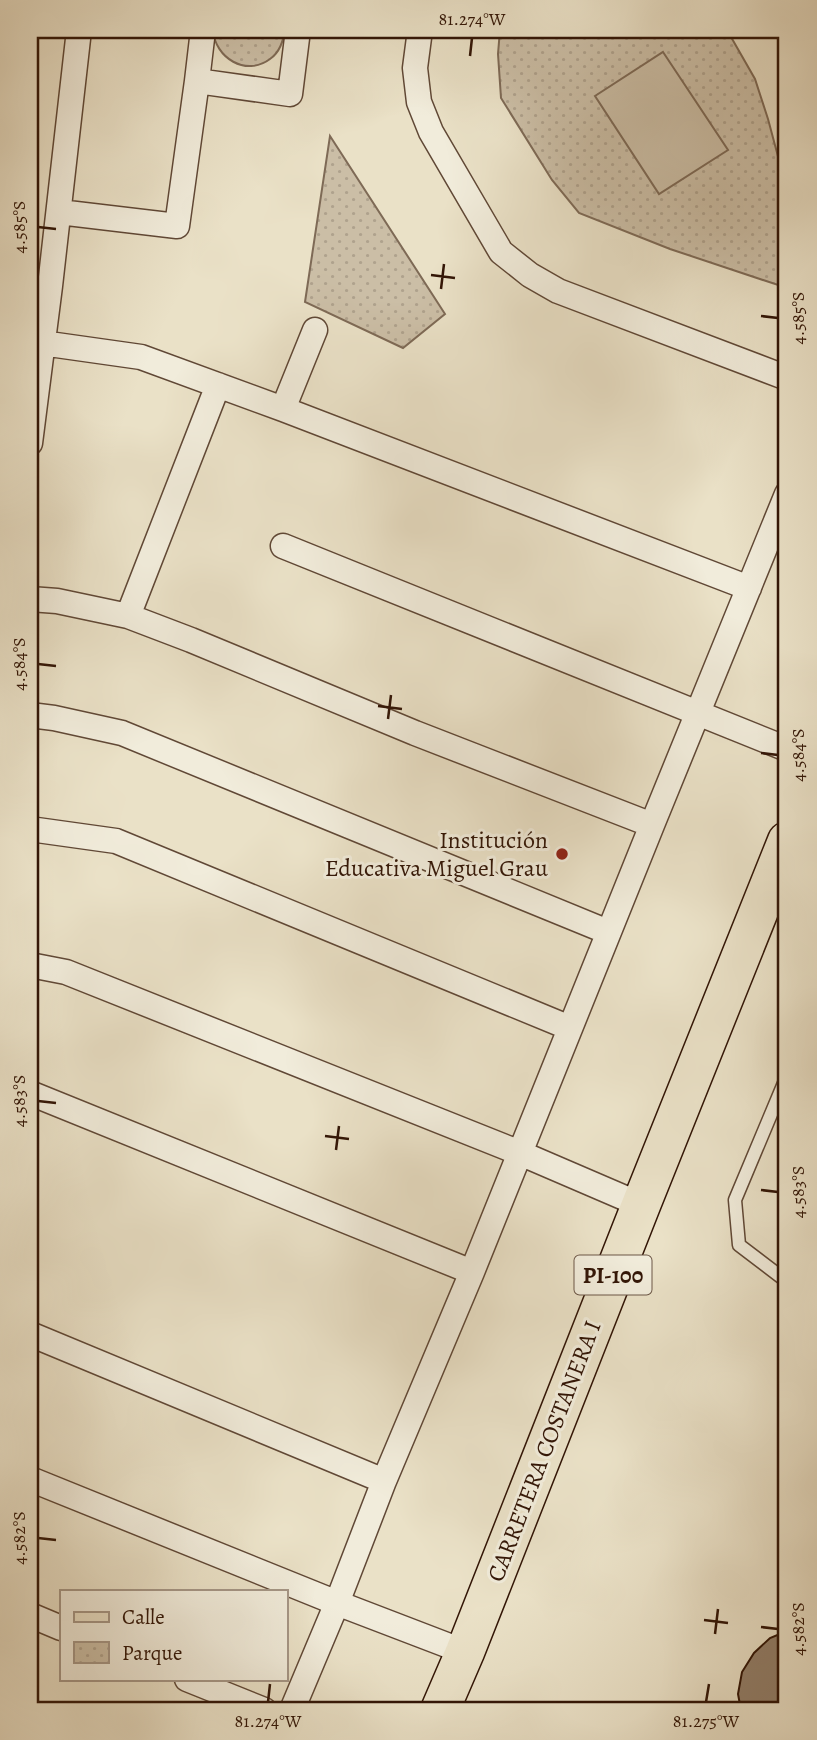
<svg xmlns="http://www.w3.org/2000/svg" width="817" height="1740" viewBox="0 0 817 1740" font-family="Alegreya,serif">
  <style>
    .park { fill: url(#park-dots); stroke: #7e6a56; stroke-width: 2 }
    .garden { fill: #cbbea6; stroke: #7e6a56; stroke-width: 2 }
    .building { fill: #927f6a; stroke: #321506; stroke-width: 2 }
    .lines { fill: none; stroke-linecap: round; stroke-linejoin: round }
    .lane-casing { stroke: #604836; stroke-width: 15 }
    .street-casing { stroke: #604836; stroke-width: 27 }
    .primary-casing { stroke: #321506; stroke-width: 41 }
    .lane { stroke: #f1ecdb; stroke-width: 12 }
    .street { stroke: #f1ecdb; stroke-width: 24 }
    .primary { stroke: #eae1c7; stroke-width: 38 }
    .ticks { fill: none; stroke: #321506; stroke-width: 2.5 }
    .poi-dot { fill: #8f2418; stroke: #f1ecdb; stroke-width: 2.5 }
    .labels { text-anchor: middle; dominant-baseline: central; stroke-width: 6; stroke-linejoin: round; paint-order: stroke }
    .shield { fill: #f1ecdb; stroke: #6b5646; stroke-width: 2 }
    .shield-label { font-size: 23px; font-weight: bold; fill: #321506 }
    .poi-label { font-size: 24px; fill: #321506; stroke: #f1ecdb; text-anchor: end }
    .street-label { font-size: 24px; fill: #321506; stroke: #f1ecdb }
    .neatline { fill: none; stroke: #321506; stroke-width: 2.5 }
    .ticks-label { font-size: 18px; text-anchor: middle; fill: #321506 }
  </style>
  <defs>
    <pattern id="park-dots" width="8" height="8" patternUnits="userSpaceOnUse" patternTransform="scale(1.75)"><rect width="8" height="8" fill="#cbbea6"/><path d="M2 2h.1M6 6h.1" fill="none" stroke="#afa28d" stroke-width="1.8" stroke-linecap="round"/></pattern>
  </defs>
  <rect width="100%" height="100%" fill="#eae1c7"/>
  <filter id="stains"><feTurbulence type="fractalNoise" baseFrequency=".00286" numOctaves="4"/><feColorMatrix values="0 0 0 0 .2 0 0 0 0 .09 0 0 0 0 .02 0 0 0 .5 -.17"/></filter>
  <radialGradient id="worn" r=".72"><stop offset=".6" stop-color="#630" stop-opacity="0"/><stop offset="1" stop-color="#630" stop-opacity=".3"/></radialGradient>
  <!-- park -->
  <path class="park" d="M213,30H285C283,41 280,52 270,59C246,77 215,58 213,30Z
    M500,30H727L755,79L768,119L787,190L781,286L670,249L579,213L552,180L501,98L498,54Z
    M330,136L445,314L403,348L305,302Z"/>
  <!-- garden -->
  <path class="garden" d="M663,52L728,150L659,194L595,96Z"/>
  <!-- building -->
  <path class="building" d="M787,1631V1710H741L738,1694L742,1672L754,1653L770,1638Z"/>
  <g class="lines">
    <defs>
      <path id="lane" d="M787,1076L735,1200L739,1245L781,1277H787"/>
      <path id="street" d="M420,30L415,68L419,102L431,132L501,252L530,275L558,291L787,378
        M197,81L290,94L298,30
        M59,212L177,226L197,81L203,30
        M42,343L141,357L283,409L749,588
        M283,409L315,330
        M30,443L50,286L79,30
        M283,546L787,749
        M30,599L57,601L128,616L191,640L415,733L652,825
        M128,616L218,385
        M30,715L54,718L122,733L608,932
        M30,829L116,841L570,1028
        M30,965L66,972L520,1153L641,1205
        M30,1093L472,1272
        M30,1334L384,1481
        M30,1479L337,1603L465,1652
        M30,1615L61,1628
        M187,1679L264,1710
        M292,1710L337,1603L384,1481L472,1272L652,825L787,494"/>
      <path id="primary" d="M440,1710L465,1652L641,1205L787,841"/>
    </defs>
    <!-- lane casing -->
    <use href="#lane" class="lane-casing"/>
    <!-- street casing -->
    <use href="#street" class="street-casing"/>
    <!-- primary casing -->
    <use href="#primary" class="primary-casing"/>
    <!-- lane -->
    <use href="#lane" class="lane"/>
    <!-- street -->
    <use href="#street" class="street"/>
    <!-- primary -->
    <use href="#primary" class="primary"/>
  </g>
  <!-- ticks -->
  <path class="ticks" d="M470,56L472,38M38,227L56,229M431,275L455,278M441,289L444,264M761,316L778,318M38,664L56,666M378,706L402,709M388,719L391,695M761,753L778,755M38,1101L56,1103M325,1136L349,1139M336,1150L339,1126M761,1190L778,1192M38,1538L56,1540M704,1620L728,1623M761,1627L778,1629M715,1634L718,1609M268,1702L270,1684M706,1702L709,1684"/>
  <!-- markers -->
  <circle class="poi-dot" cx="562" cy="854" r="7"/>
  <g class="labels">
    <!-- shield labels -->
    <rect class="shield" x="574.5" y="1255.5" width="77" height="39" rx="5"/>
    <g class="shield-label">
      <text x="613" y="1275">PI-100</text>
    </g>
    <!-- poi labels -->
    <g class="poi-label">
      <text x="548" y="840">Institución<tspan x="548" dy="28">Educativa Miguel Grau</tspan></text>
    </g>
    <!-- street labels -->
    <g class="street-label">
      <text transform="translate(544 1451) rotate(-69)">CARRETERA COSTANERA I</text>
    </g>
  </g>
  <!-- margin -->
  <rect width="817" height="1740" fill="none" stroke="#eae1c7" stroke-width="77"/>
  <!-- legend -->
  <rect x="60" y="1590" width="228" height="91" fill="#f1ecdb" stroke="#a59686" stroke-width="2"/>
  <rect x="74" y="1612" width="35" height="10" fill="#eae1c7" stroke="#a59686" stroke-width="2"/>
  <text x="122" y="1624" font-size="21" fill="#321506">Calle</text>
  <rect x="74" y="1642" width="35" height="21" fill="url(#park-dots)" stroke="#a59686" stroke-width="2"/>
  <text x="122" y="1660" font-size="21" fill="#321506">Parque</text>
  <rect x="38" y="38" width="740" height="1664" class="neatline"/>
  <g class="ticks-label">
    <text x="472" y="25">81.274°W</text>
    <text transform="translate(19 227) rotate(-90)" y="6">4.585°S</text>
    <text transform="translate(798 318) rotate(-90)" y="6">4.585°S</text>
    <text transform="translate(19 664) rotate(-90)" y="6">4.584°S</text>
    <text transform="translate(798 755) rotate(-90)" y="6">4.584°S</text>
    <text transform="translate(19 1101) rotate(-90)" y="6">4.583°S</text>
    <text transform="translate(798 1192) rotate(-90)" y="6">4.583°S</text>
    <text transform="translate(19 1538) rotate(-90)" y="6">4.582°S</text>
    <text transform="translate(798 1629) rotate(-90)" y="6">4.582°S</text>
    <text x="268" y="1727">81.274°W</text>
    <text x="706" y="1727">81.275°W</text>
  </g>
  <rect width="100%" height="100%" filter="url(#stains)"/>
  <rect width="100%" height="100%" fill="url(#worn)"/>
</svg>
